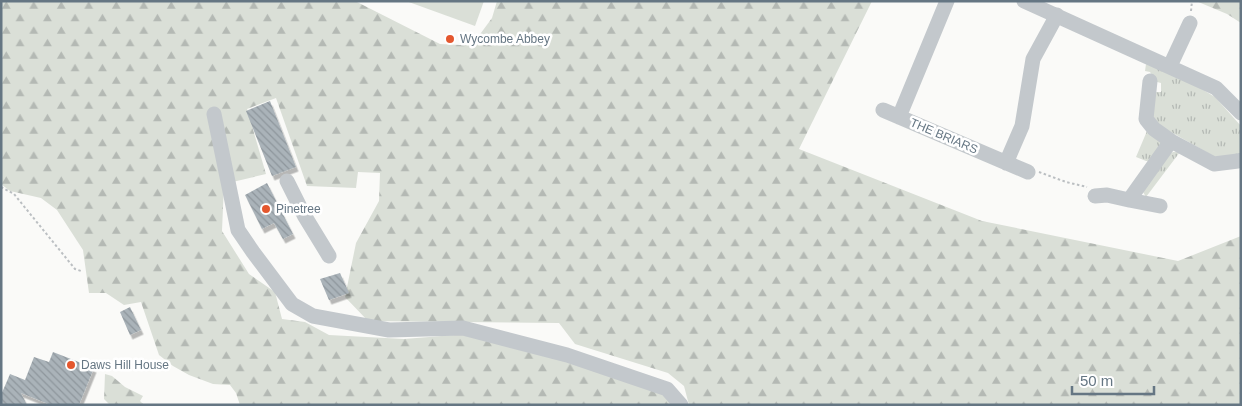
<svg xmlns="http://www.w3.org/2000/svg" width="1242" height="406" viewBox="0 0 1242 406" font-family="Arial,sans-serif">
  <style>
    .grass { fill: url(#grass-tufts) }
    .forest { fill: url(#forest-firs) }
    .pitch { fill: #dadfd7 }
    .building { fill: url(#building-back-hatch); filter: url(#shadow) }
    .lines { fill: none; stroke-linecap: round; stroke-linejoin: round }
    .path { stroke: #bbbfc2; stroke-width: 2; stroke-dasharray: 2.5 2.5; stroke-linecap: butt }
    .minor { stroke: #c3c8cc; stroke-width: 15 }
    .poi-dot { fill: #e4572e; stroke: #fff; stroke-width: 2 }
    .labels { text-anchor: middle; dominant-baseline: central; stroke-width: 5; stroke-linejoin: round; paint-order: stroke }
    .poi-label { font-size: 12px; fill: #657683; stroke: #fff; text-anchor: start }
    .street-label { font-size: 12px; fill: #657683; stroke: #fff }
  </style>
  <defs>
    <pattern id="grass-tufts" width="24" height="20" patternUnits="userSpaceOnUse" patternTransform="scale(1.25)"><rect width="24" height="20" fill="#dadfd7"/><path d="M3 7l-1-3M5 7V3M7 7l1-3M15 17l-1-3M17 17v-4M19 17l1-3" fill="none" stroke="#b4b9b4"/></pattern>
    <pattern id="forest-firs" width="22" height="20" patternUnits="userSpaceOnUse" patternTransform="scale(1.25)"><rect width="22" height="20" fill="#dadfd7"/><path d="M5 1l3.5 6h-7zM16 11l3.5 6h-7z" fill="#b4b9b4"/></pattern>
    <pattern id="building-back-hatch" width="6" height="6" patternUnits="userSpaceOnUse" patternTransform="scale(1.25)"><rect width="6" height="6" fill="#aab3b9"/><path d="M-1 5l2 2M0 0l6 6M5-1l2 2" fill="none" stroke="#8e969c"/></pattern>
    <filter id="shadow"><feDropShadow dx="2.5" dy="4.5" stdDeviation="0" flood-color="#0004"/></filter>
  </defs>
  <rect width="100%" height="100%" fill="#fafaf8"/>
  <!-- grass -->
  <path class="grass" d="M1146,64L1185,79L1215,97L1241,126V152L1236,155L1215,157L1155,123L1151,118L1155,92H1161V83L1157,82L1150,72L1145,71Z
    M1147,131L1162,143L1150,161H1146L1136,157Z
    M1173,152H1180L1146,197L1143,192L1168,155Z"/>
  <!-- forest -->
  <path class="forest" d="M1,1H355L440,44L460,45L471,42L478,37L492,18L497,1H872L799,149L982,221L1178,261L1241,236V405H689L684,386L668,373L575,344L559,323L368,321L345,297L356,243L379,201L380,173L358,172L356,188L307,186L276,98L247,109L266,174L224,184L222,231L249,274L275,292L282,319L305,322L329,335L404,339L467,334L535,352L662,392L671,404L240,405L236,393L230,385L213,384L189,375L173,366L159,355L141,302L124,305L106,293H89L83,250L57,210L41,198L10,191L1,184Z
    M1196,1H1241V23L1227,14Z
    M105,374L112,376L125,387L143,396L140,401L144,405H110L104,399Z"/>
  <!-- pitch -->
  <path class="pitch" d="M406,1H484L475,26Z"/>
  <!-- building -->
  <path class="building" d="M270,101L296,167L272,176L246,111Z
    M267,183L293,234L283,239L274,223L262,229L245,195Z
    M340,273L349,293L329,300L320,279Z
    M130,307L141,330L130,335L120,312Z
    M53,352L94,368L79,405H51L21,393L27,405H1V395L10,374L25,380L34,357L49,362Z"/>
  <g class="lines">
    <!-- path -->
    <path class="path" d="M1191,11L1192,1
      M1039,172L1066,182L1087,187
      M1,187L14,194L75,269L81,271"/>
    <!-- minor -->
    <path class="minor" d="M1024,1L1216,88L1241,113
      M1170,66L1190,23
      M1150,81L1146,119L1154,129L1171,141
      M883,110L1028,172
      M214,114L238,230L253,252L292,304L313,316L389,330L463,328L567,355L667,389L681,405
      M899,117L947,1
      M1006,163L1022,126L1033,59L1057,15
      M287,181L304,215L329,256
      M1095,196L1107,195L1129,200
      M1160,206L1129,200L1171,141L1214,164L1238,161L1241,160"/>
  </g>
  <!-- markers -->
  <g class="poi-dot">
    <circle cx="450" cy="39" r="5"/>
    <circle cx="266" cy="209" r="5"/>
    <circle cx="71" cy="365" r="5"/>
  </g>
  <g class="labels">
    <!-- poi labels -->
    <g class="poi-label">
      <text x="460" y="39">Wycombe Abbey</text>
      <text x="276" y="209">Pinetree</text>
      <text x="81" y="365">Daws Hill House</text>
    </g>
    <!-- street labels -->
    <g class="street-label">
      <text transform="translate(944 136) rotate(23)">THE BRIARS</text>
    </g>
  </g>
  <!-- border -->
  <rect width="1242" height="406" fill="none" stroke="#657683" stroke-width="5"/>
  <!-- scale -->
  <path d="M1072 386v8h82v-8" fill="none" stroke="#657683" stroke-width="2.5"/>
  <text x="1080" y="386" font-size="15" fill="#657683" stroke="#ffffff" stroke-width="4" paint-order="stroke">50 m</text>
</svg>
